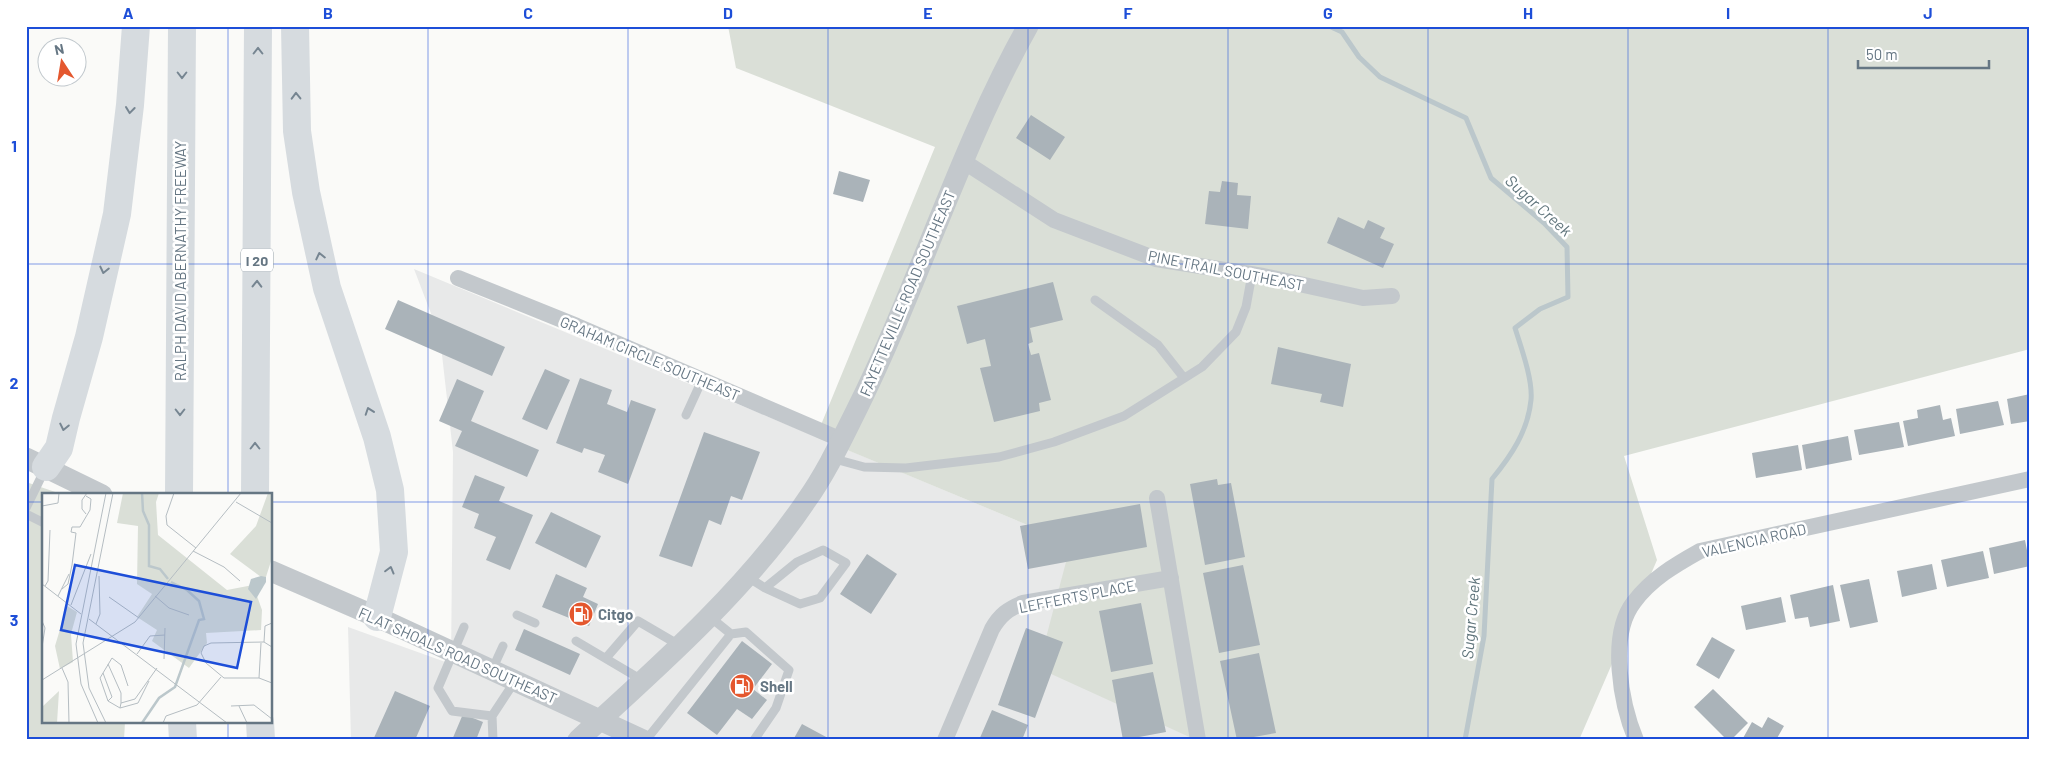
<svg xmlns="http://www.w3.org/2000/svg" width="2056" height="766" viewBox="0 0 2056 766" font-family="Barlow,sans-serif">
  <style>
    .built { fill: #e8e9e9 }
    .green { fill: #dadfd7 }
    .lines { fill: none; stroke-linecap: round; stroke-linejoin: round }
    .stream { stroke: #bbc7cb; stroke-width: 5 }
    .building { fill: #aab3b9 }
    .service { stroke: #c3c8cc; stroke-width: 9 }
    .minor { stroke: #c3c8cc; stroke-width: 16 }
    .tertiary { stroke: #c3c8cc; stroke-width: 21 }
    .motorway { stroke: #d6dbdf; stroke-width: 28 }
    .oneway { stroke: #768591 }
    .grid { fill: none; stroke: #1d4ed8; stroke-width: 1; stroke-opacity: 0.55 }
    .labels { text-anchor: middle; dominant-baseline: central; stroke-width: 5; stroke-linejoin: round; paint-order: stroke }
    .shield { fill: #fff; stroke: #939fa8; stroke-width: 1 }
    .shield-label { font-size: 14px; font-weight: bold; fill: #657683 }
    .street-label { font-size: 15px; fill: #657683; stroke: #fff }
    .poi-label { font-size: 15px; font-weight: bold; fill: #657683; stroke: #fff; text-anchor: start }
    .water-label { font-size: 16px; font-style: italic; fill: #60757c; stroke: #fff }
    .inset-river { fill: none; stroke: #bbc7cb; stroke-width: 2.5 }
    .inset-road { fill: none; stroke: #b5bdc2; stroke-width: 1 }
    .view { fill: #1d4ed8; fill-opacity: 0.15; stroke: #1d4ed8; stroke-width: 2.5 }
    .inset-edge { fill: none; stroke: #657683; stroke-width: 2.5 }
    .neatline { fill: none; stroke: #1d4ed8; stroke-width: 2 }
    .grid-label { font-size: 16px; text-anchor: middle; font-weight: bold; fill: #1d4ed8 }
  </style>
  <rect width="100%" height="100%" fill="#fafaf8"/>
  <!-- built -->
  <path class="built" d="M414,269L1071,543L1196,740H351L348,627L451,664L453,452L440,337Z"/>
  <!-- green -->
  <path class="green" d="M728,26H2030V349L1624,456L1657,560L1579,740H1196L1038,668L1071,543L816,437L935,147L736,68Z
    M26,482L64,495H44V722H125L124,740H26Z"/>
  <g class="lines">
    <!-- stream -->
    <path class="stream" d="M1329,26L1342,32L1359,57L1380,77L1466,118L1491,178L1544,223L1567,247L1568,297L1540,309L1515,328C1521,347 1533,380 1531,400C1528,431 1511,456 1492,479L1484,636L1465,740"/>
  </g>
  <!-- building -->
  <path class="building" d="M1031,115L1065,137L1050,160L1016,138Z
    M839,171L870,180L863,202L833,194Z
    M1222,181L1238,183L1237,195L1251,196L1248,229L1205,224L1209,191L1220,192Z
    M1338,217L1364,229L1368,220L1385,228L1380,238L1394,244L1383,268L1327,243Z
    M1053,282L1063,320L1030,328L1033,342L1028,344L1031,355L1039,353L1051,400L1039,403L1040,411L994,422L980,368L991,366L985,339L967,344L957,306Z
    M398,300L505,347L492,376L385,329Z
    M1278,347L1351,364L1343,407L1320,402L1322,394L1271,384Z
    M545,369L570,380L547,430L522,419Z
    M580,378L612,390L607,404L627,412L631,400L656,409L628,484L598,472L605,455L584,448L582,453L556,443Z
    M457,379L484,391L471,421L539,450L527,477L455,446L462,431L439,421Z
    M2030,394V421L2011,424L2007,399Z
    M1998,401L2004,425L1960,434L1956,409Z
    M1940,405L1943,420L1951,418L1955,436L1908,446L1903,421L1918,418L1917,410Z
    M1899,422L1904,447L1859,455L1854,430Z
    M704,432L760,452L742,500L731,496L721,525L709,520L692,567L659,556Z
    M1848,436L1852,460L1806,469L1802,445Z
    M1798,445L1802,470L1756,478L1752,453Z
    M475,475L505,487L499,501L533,515L510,570L486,560L496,537L474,528L479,514L462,507Z
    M1217,479L1218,485L1231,483L1245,557L1205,565L1190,484Z
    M1140,504L1147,547L1028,569L1020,526Z
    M551,512L601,536L586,568L535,543Z
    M2025,540L2030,566L1994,574L1989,548Z
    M1983,551L1989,578L1947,587L1941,560Z
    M867,554L897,574L871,614L840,594Z
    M1932,564L1937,589L1902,597L1897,571Z
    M1243,565L1260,645L1219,653L1203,573Z
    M556,574L587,588L583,597L598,604L589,626L542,607Z
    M1869,579L1878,622L1850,628L1840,585Z
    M1833,585L1840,621L1810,627L1808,617L1795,619L1790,595Z
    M1781,597L1786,622L1746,630L1741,606Z
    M1141,603L1153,664L1111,672L1099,611Z
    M1026,628L1063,642L1035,718L998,705Z
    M524,629L580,654L570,675L515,650Z
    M1712,637L1735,650L1719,679L1696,665Z
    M742,641L772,664L753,689L767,700L752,719L737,709L717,735L687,713Z
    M1259,653L1276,733L1237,740L1220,661Z
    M1153,672L1166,732L1123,740L1112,680Z
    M1713,689L1748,723L1731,740H1727L1694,707Z
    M395,691L430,706L415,740H373Z
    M992,710L1028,725L1022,740H979Z
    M463,714L483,722L476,740H452Z
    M1768,717L1784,726L1776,740H1742L1752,722L1762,728Z
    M802,724L828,738L826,740H793Z"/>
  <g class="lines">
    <!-- service -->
    <path class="service" d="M1095,300L1158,345L1184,378
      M686,415L702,380
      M831,458L864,467L906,468L999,457L1054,442L1124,416L1202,367L1236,332L1246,307L1252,274
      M26,508L45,469
      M26,514L44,523
      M746,576L765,588L800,604L820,598L846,563L823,550L797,562L765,588
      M517,615L535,623
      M710,617L731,634L746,632L789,670L776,708L754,740
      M464,627L438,688L452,711L492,716L515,681
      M576,641L642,680
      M606,658L638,621L679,645
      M492,670L503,646
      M492,716L493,740
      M646,740L731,634"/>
    <!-- minor -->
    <path class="minor" d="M963,161L1054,220L1156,259L1263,276L1363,298L1392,296
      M458,278L577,326L842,440
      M1157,498L1198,740
      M945,740L992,629C1000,615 1008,609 1023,603L1171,578
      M1636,740C1621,704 1608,635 1634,602C1651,579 1675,565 1700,551L2030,479"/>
    <!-- tertiary -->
    <path class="tertiary" d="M26,458L102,495
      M271,571L377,617L643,740
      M578,740C656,669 747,589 806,501C826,473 841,441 856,411C919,285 959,149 1028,26"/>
    <!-- motorway -->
    <path class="motorway" d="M295,26L297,131L306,192L327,288L377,437L390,490L394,552L377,617
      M46,467L59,448L66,418L89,337L117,214L130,105L136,26
      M179,495L182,26
      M255,495L258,26
      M182,722L183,740
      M260,722L261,740"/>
  </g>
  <!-- one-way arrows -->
  <defs><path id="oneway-chevron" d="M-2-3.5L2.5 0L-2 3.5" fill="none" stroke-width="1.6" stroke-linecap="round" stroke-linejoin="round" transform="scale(1.25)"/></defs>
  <g class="oneway">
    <use href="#oneway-chevron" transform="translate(258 51) rotate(-90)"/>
    <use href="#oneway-chevron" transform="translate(182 75) rotate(90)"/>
    <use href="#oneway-chevron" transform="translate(296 96) rotate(-91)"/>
    <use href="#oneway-chevron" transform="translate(130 110) rotate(97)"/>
    <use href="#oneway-chevron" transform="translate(320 256) rotate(-103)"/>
    <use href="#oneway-chevron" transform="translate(104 270) rotate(103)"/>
    <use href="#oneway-chevron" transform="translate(257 284) rotate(-89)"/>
    <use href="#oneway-chevron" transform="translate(369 411) rotate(-109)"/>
    <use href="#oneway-chevron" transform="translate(180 412) rotate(90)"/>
    <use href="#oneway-chevron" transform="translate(64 427) rotate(102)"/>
    <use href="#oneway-chevron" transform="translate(255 446) rotate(-90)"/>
    <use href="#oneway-chevron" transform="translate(390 570) rotate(-75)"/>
  </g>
  <!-- grid -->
  <path class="grid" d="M228,26V495M428,26V740M628,26V740M828,26V740M1028,26V740M1228,26V740M1428,26V740M1628,26V740M1828,26V740M26,264H2030M26,502H44M271,502H2030M228,722V740"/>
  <!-- icons -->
  <defs>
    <symbol id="fuel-disc" viewBox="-11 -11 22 22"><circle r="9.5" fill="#e4572e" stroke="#fff"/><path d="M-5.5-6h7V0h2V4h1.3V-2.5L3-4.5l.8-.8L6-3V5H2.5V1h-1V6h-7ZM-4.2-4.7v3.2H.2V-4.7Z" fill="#fff"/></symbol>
  </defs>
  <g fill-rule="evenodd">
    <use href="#fuel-disc" x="567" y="600" width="28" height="28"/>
    <use href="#fuel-disc" x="728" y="672" width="28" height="28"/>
  </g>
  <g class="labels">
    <!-- shield labels -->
    <rect class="shield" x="241" y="248.5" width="32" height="23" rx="4"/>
    <g class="shield-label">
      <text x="257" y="260">I 20</text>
    </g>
    <!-- street labels -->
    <g class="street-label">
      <text transform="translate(180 261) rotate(-90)">RALPH DAVID ABERNATHY FREEWAY</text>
      <text transform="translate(1226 270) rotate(11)">PINE TRAIL SOUTHEAST</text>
      <text transform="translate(907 293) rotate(-67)">FAYETTEVILLE ROAD SOUTHEAST</text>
      <text transform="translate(650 358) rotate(23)">GRAHAM CIRCLE SOUTHEAST</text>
      <text transform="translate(1754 540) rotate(-13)">VALENCIA ROAD</text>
      <text transform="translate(1077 596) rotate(-11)">LEFFERTS PLACE</text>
      <text transform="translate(458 655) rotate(24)">FLAT SHOALS ROAD SOUTHEAST</text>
    </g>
    <!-- poi labels -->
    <g class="poi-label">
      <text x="598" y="614">Citgo</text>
      <text x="760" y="686">Shell</text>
    </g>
    <!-- water labels -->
    <g class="water-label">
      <text transform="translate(1539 205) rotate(42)">Sugar Creek</text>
      <text transform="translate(1470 618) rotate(-85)">Sugar Creek</text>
    </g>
  </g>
  <!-- overview -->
  <g transform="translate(42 493)">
    <rect width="230" height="230" fill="#fafaf8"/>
    <path d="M81,0H117L114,9L116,42L185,97L211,92L220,117L219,137L164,140L165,150L147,175L110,148L115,137L95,124L110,101L95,91L96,33L75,30ZM226,0H230V65L223,87L188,61L214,33ZM25,113L35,119L29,141L31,169L18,176L13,153ZM17,198L15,230H0V214Z" fill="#dadfd7"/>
    <path d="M219,83L224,84V89L214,106L206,96L209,86Z" fill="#bbc7cb"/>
    <path class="inset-river" d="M100,0L101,18L107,32V73L118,76L126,86M100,230L117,205L133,194L157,127L162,126L157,108L145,97L129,89"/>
    <path class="inset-road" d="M132,0L124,23L125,32L154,55M194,9L230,30M0,13L16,10L17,0M44,21L40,16V7L45,0M151,58L182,74L198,88M0,91L39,121M3,93L6,88L8,37M20,96L26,91L30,72L34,40L29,39L30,34H38L48,17L49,6L44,3M16,103L27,81M113,103L127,115L147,122M67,104L97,125M29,112L49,61M47,126L185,230M0,128L3,135L0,154M54,131L58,121L57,83M222,149L223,133L230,130M230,154L222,149L169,150L162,153L159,160L164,170L182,185H217L230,190M95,161L108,143L123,142M122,166L123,135M66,171L79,200V210M20,175L26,189L27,230M61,180L58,185L66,208M217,185L219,150M0,187L93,129L199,0M86,193L79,172L70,165L61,180L70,204L66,208L78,215L79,210L93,206L115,175M189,213L212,212L230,226M197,213L205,230M78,215L96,210L107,188M56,230L39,191L34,151L64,0M64,230L47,195L41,150L71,0M121,230L124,223L155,212L179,184"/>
    <path class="view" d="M33,72L209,109L195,175L19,137Z"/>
    <rect width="230" height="230" class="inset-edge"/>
  </g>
  <!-- border -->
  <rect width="2056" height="766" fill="none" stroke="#ffffff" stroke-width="55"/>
  <!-- north arrow -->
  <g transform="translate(62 62) rotate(348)"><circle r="24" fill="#ffffff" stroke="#c1c8cd"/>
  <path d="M0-4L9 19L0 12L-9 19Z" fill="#e4572e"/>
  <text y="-8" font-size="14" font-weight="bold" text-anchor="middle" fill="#657683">N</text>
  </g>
  <!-- scale -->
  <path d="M1858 60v8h131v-8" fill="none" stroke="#657683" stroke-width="2.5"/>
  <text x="1866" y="60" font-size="15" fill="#657683" stroke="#ffffff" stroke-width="4" paint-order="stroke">50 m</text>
  <rect x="28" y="28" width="2000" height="710" class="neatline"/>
  <g class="grid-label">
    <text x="128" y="19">A</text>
    <text x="328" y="19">B</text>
    <text x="528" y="19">C</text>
    <text x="728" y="19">D</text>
    <text x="928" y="19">E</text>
    <text x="1128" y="19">F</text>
    <text x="1328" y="19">G</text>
    <text x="1528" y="19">H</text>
    <text x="1728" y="19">I</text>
    <text x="1928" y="19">J</text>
    <text x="14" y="152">1</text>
    <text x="14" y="389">2</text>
    <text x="14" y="626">3</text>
  </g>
</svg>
